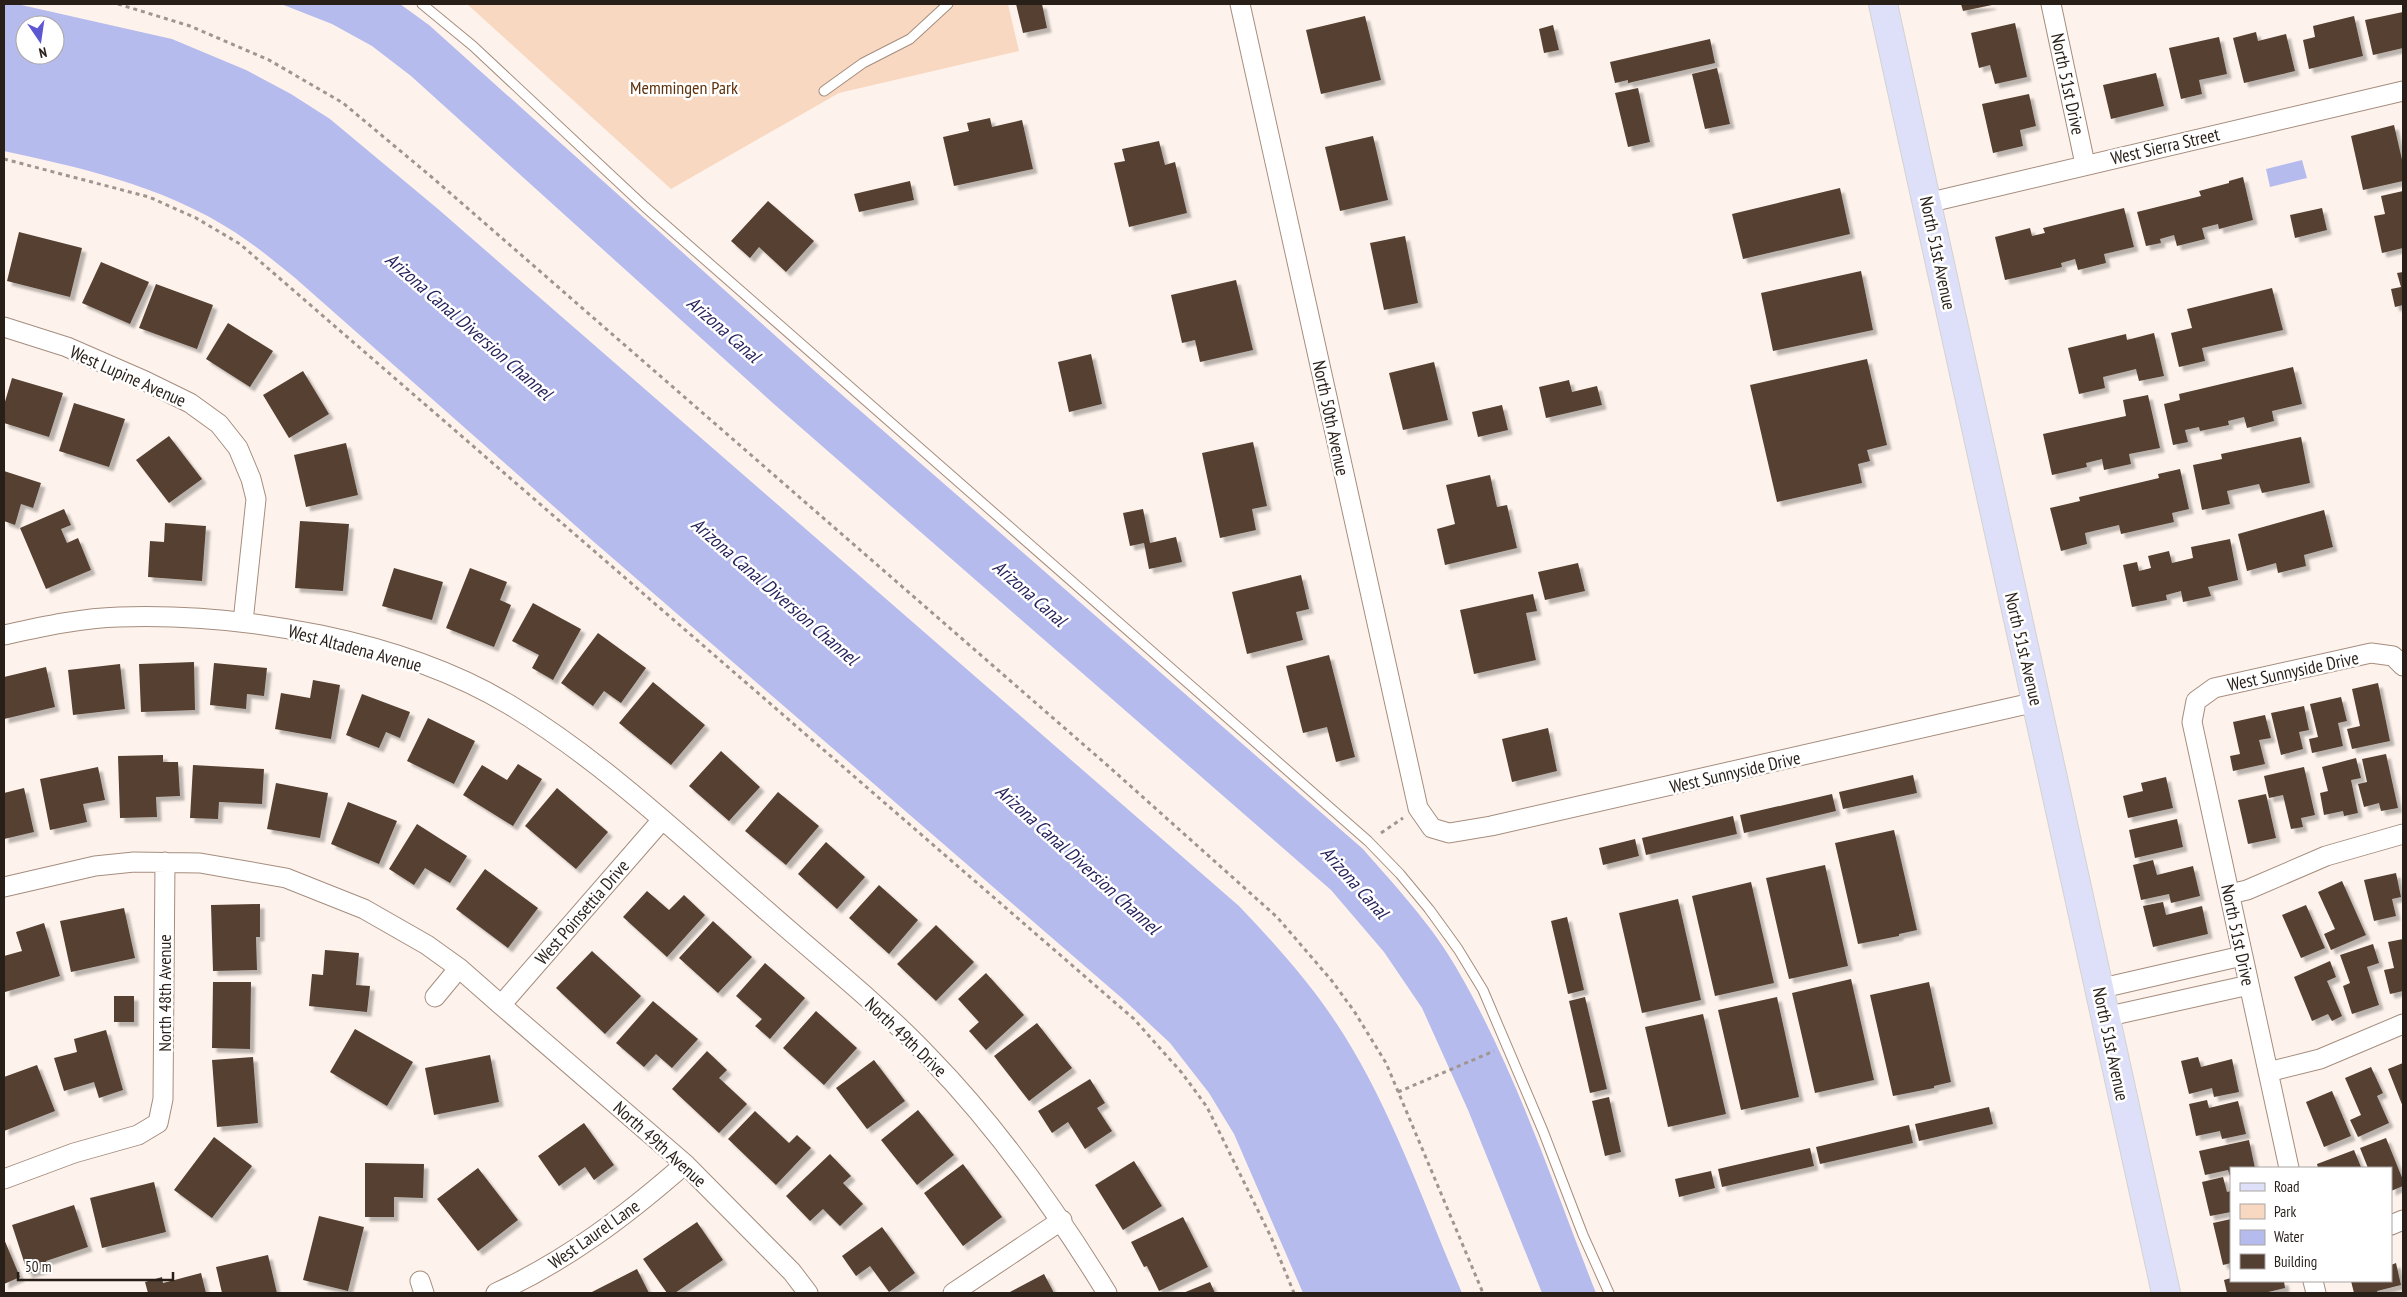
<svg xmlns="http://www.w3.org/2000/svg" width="2407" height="1297" viewBox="0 0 2407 1297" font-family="'PT Sans Narrow',sans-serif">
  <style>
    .green { fill: #f9d8c2 }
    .water { fill: #b6bbee; fill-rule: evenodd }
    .building { fill: #544032; filter: url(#shadow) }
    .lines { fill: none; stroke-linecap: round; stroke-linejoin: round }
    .service-casing { stroke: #a58d7e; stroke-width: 11 }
    .minor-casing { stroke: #a58d7e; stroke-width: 21 }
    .primary-casing { stroke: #d4d2d1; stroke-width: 30 }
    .path { stroke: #a0968f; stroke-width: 3; stroke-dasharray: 4 4; stroke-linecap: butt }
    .service { stroke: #fff; stroke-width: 9 }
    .minor { stroke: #fff; stroke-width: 19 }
    .primary { stroke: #dde0f8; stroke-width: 28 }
    .labels { text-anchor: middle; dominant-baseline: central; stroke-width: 5; stroke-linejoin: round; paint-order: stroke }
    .street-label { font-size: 18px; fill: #281f19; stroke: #fff }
    .park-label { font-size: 18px; fill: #5f310c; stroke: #fff }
    .water-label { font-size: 19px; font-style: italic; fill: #231f5a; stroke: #fff }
  </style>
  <defs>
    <filter id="shadow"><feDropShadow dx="4.5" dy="4.5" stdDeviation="1" flood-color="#0004"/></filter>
  </defs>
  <rect width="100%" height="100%" fill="#fef3ec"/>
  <!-- green -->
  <path class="green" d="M467,4H1008L1019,51L839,93L671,189Z"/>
  <!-- water -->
  <path class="water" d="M4,4H17L172,39L246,70L291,94L330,119L438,209L1239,906C1278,947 1314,987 1344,1035C1394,1115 1425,1207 1462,1293H1303L1234,1134L1209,1093L1170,1043L1124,1000L594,542L294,277C279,265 265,253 249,242C178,190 88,169 4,151ZM25,25H55V55H25Z
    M281,4H400L429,25L817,373L1363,849C1396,887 1432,925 1457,969C1516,1070 1553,1185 1596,1293H1542L1468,1110L1422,1008L1384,952L1331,890L775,405L411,76L372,46L332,24Z
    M2302,160L2307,178L2270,187L2266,169Z"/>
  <!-- building -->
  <path class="building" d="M1016,4H1042L1047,28L1023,33Z
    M1961,4H1991L1992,5L1963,11Z
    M2403,12V48L2373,55L2365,20Z
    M1365,16L1381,80L1321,94L1306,30Z
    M2354,16L2363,56L2309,69L2303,40L2315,37L2313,26Z
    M2015,23L2027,77L1995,84L1990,65L1979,68L1971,33Z
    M1553,25L1559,50L1544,53L1539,29Z
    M2256,32L2258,41L2286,34L2295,71L2244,83L2233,38Z
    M2219,37L2227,74L2199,80L2202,94L2181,99L2169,48Z
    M1710,39L1715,63L1628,83V80L1615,83L1610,62Z
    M1717,68L1730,124L1705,129L1692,74Z
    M2156,73L2164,106L2111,119L2103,85Z
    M1638,88L1650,142L1628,147L1615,93Z
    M2029,94L2036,126L2020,130L2023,146L1993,153L1982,104Z
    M990,118L992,127L1022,120L1033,169L954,186L943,137L969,131L967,123Z
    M2394,125L2403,164V181L2363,190L2351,136Z
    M1373,136L1388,200L1340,211L1325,147Z
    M1159,141L1165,165L1175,162L1187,213L1129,227L1114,163L1125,161L1122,149Z
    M2243,177L2253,220L2219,229L2218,224L2202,228L2205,239L2177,246L2174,235L2160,239L2161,243L2146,246L2137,212L2201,196L2199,191L2229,183V181Z
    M910,181L914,200L859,212L854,194Z
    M1840,188L1850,234L1743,259L1732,214Z
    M2403,191V248L2382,253L2374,216L2385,214L2381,196Z
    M768,201L814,241L786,272L759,247L750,258L731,241Z
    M2124,208L2134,247L2104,254L2106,263L2078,270L2075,259L2061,263L2062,267L2005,280L1995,237L2030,228L2032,236L2045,233L2043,228Z
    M2322,208L2327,230L2295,238L2290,215Z
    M19,232L82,248L70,297L7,281Z
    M1405,236L1418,303L1384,310L1370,243Z
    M101,262L149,282L130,324L82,303Z
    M1861,271L1873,330L1773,351L1761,293Z
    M2403,272V305L2395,307L2391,289L2401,287L2397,273Z
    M1236,280L1253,350L1200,362L1195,340L1182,343L1171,295Z
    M156,284L213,305L197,349L139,328Z
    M2272,288L2283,330L2202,348L2205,361L2179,367L2171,333L2192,328L2187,309Z
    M228,323L273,351L250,387L206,359Z
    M2154,333L2164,376L2139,381L2136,369L2103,377L2105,388L2079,394L2068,348L2126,334L2127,340Z
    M1091,354L1102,404L1069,412L1058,362Z
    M1867,359L1887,445L1867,450L1870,461L1858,464L1862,483L1777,502L1750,385Z
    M1434,362L1448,420L1403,430L1389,373Z
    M2293,367L2302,404L2272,411L2274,421L2247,428L2244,417L2228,421L2229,425L2200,431L2199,427L2185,430L2188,442L2173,445L2164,404L2180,400L2179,394Z
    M303,371L329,414L289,438L263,395Z
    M12,378L63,393L49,437L4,423V405Z
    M1569,380L1572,392L1597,386L1602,405L1546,418L1539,387Z
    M2148,395L2160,448L2129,454L2131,464L2104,470L2102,459L2086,463L2087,467L2052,475L2043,434L2126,416L2123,400Z
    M74,403L125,419L109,467L59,451Z
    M1502,405L1508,430L1478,437L1472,412Z
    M169,436L202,479L169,503L136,460Z
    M2301,437L2310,483L2262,493L2259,484L2227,491L2230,504L2202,510L2193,465L2222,459L2221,454Z
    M1253,442L1267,506L1252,509L1256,530L1220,538L1202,453Z
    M346,443L358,495L306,507L294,455Z
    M2180,469L2189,509L2172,513L2174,522L2121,534L2119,525L2085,533L2087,544L2061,551L2050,508L2080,501L2079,497L2159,478L2158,474Z
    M4,471L41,483L33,508L21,504L15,525L4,521Z
    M1490,475L1497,507L1507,505L1517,548L1445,565L1437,529L1455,524L1446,485Z
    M64,509L71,525L61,529L67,543L78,538L91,570L46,589L20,528Z
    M1143,509L1150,543L1176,537L1182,562L1149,569L1144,543L1130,546L1123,513Z
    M2324,510L2333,547L2304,555L2306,566L2278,573L2276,563L2247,571L2238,534Z
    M300,521L349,524L343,591L295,588Z
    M165,523L206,526L202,581L148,577L150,541L164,542Z
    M2230,539L2238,580L2208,587L2211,596L2183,602L2181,591L2166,595L2167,600L2132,607L2123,565L2137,562L2139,571L2151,568L2148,556L2169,551L2172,563L2193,558L2191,547Z
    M1578,563L1585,591L1545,600L1538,572Z
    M394,568L443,582L432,620L382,606Z
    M470,568L507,582L500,600L511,605L494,647L446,628Z
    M1301,575L1309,609L1296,612L1303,640L1247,654L1232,592Z
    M1533,594L1537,611L1526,613L1536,660L1474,674L1460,610Z
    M533,603L581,629L553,680L532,668L539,655L512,641Z
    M598,633L646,668L621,703L604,691L593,706L561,683Z
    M1329,655L1355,757L1336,762L1327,727L1303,733L1286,666Z
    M194,662L195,710L141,712L139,664Z
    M214,663L267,668L264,696L247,694L246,709L210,705Z
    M120,664L125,709L73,715L68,670Z
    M46,667L55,707L4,719V677Z
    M313,680L340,685L331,739L275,729L281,693L310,698Z
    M653,682L705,725L671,765L619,723Z
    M2378,683L2390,741L2352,749L2347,729L2360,726L2352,689Z
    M362,694L410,712L400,738L386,732L379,748L346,735Z
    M2341,697L2347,721L2338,723L2343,746L2312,753L2309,739L2318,737L2310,704Z
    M2304,706L2309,730L2299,732L2303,749L2281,755L2271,713Z
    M2265,715L2271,738L2259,740L2265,764L2233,771L2230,756L2240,754L2233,722Z
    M428,718L475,741L454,784L407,761Z
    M1548,728L1557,771L1512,782L1502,739Z
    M721,751L760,787L729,821L689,786Z
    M2386,754L2398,808L2381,811L2379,803L2364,807L2358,784L2367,782L2362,759Z
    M163,755V762H178L180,796L156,797L157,817L120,818L118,756Z
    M2356,758L2361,778L2351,780L2358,813L2344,816L2343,811L2324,815L2320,793L2328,791L2322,767Z
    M518,764L542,779L513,826L463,795L482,765L507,780Z
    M193,765L264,769L262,804L219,802L218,819L190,818Z
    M98,767L105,800L83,804L87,822L50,830L40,779Z
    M2304,767L2315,815L2301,818L2303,827L2291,829L2283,795L2269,798L2264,776Z
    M1913,775L1917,793L1843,809L1839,792Z
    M2166,777L2173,808L2128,818L2123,796L2143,791L2141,783Z
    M276,783L328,793L320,838L267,829Z
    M24,788L34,832L4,839V793Z
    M557,788L608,832L576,869L525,826Z
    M778,792L819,826L786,865L745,831Z
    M1832,794L1836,811L1744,833L1740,815Z
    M2266,794L2276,838L2248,844L2238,800Z
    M348,802L397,821L379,864L331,844Z
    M1733,816L1737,834L1646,855L1642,838Z
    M2177,819L2183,847L2135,858L2129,830Z
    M417,824L467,856L450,883L425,868L414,885L389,869Z
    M1894,830L1917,930L1899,934V936L1858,944L1835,843Z
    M1635,839L1639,856L1603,865L1599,848Z
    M826,842L865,877L837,909L798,874Z
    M2153,860L2157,875L2193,866L2200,896L2171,903L2169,894L2141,900L2133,865Z
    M1825,865L1848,966L1789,979L1766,878Z
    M485,869L538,908L508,948L456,909Z
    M2396,873L2401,897L2392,899L2396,916L2374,921L2364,880Z
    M2342,881L2366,935L2331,950L2324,934L2335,929L2318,892Z
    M1751,882L1774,983L1715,996L1692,896Z
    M879,885L918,920L889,954L849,918Z
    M647,891L669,910L684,895L705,915L667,957L623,917Z
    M1678,899L1701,1000L1642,1013L1619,913Z
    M2163,902L2166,915L2202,906L2208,934L2153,947L2143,906Z
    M260,904V937H256L257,970L213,971L211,905Z
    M2306,905L2325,948L2301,958L2282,915Z
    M124,908L135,958L71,972L60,921Z
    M1567,917L1584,990L1568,994L1551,921Z
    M713,921L752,957L718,993L679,958Z
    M44,923L60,976L5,992L4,956L22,951L16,932Z
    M936,925L974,962L936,1001L897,964Z
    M2403,939V991L2390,994L2384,970L2394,968L2388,942Z
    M2373,944L2379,963L2367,967L2379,1005L2352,1014L2343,986L2350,983L2340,955Z
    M325,950L359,953L356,985L370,986L367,1012L309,1006L312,974L323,975Z
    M592,951L641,996L605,1034L556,988Z
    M2330,961L2336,977L2327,981L2342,1016L2332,1021L2328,1014L2312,1021L2294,977Z
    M765,963L805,998L770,1039L755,1026L762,1019L736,996Z
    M986,973L1024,1015L986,1050L969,1031L979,1022L958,999Z
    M1851,979L1874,1080L1815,1093L1792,993Z
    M213,982H251L250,1049L212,1048Z
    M1929,982L1951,1082L1934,1086V1088L1893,1096L1870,995Z
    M114,996H134V1022H114Z
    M1585,997L1607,1089L1590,1093L1569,1001Z
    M1777,997L1799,1097L1741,1110L1718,1010Z
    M653,1001L698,1039L672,1068L656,1054L644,1067L616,1043Z
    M816,1011L857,1048L824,1085L783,1048Z
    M1703,1014L1726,1114L1668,1127L1645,1027Z
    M1037,1023L1072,1068L1029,1101L994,1056Z
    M355,1029L413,1062L387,1106L330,1072Z
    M106,1030L123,1090L99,1098L94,1082L64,1091L54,1058L77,1052L74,1039Z
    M707,1051L727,1070L719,1078L747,1104L719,1133L672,1089Z
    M490,1055L499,1102L434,1115L425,1068Z
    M253,1057L258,1123L217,1127L212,1060Z
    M2198,1057L2201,1067L2232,1059L2239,1092L2214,1097L2212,1088L2189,1094L2181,1061Z
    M874,1060L905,1101L867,1129L836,1088Z
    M2403,1063V1107L2388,1069Z
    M37,1065L55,1111L4,1131V1077Z
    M2371,1067L2383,1093L2377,1096L2389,1123L2358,1137L2350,1120L2361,1115L2345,1078Z
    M1090,1079L1105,1103L1097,1108L1112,1131L1085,1149L1068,1122L1052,1133L1038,1111Z
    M2332,1091L2351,1136L2324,1147L2306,1102Z
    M1609,1097L1621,1152L1605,1156L1592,1101Z
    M2207,1100L2209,1108L2238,1101L2246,1134L2222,1139L2220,1131L2196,1136L2189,1104Z
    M1989,1107L1993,1124L1919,1141L1915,1124Z
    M918,1110L954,1155L917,1185L881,1140Z
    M755,1111L789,1143L797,1135L811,1148L776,1185L728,1139Z
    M584,1123L614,1165L594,1180L585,1167L559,1186L538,1156Z
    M1909,1125L1913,1143L1820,1164L1816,1147Z
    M214,1137L252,1166L212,1218L174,1190Z
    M2386,1138L2403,1180V1186L2391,1191V1168H2368L2360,1148Z
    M2249,1140L2255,1168H2231V1179L2228,1170L2205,1175L2199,1151Z
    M1810,1148L1814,1166L1722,1187L1718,1169Z
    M2354,1150L2361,1167L2318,1168L2317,1164Z
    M830,1154L851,1176L843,1183L863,1204L840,1226L823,1209L810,1221L786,1196Z
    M1134,1161L1162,1206L1123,1230L1095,1185Z
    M365,1163L424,1164L423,1198L394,1197V1217H365Z
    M963,1164L1002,1217L963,1246L924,1193Z
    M478,1168L518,1220L478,1251L437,1199Z
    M1711,1171L1715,1188L1679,1197L1675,1179Z
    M2223,1177L2227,1192L2231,1191V1212L2210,1216L2202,1182Z
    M154,1182L166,1232L102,1248L90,1198Z
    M74,1205L88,1247L46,1261L48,1267L28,1274L12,1225Z
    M319,1216L364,1227L348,1291L303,1280Z
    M1183,1217L1208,1267L1159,1291L1147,1266L1144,1267L1131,1242Z
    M2231,1219V1263L2223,1265L2213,1223Z
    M697,1222L723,1260L675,1293H667L643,1259Z
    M882,1227L915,1273L889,1292L870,1266L856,1276L842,1256Z
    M4,1239L20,1277L4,1284Z
    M268,1255L277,1293H222L216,1267Z
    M2396,1263L2401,1285L2377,1291L2378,1293H2354L2351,1281H2391V1265Z
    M637,1269L649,1293H590Z
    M201,1273L206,1293H148L145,1282L162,1277L163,1283Z
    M1044,1274L1054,1293H1008Z
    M2231,1278V1281H2284L2285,1288L2264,1293H2227L2224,1280Z
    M1210,1282L1215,1293H1183Z"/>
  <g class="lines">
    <defs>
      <path id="service" d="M422,4L473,46L645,207L1368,841L1400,874L1429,909L1458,949L1483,990L1543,1131L1583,1235L1609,1293
        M824,91L863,63L910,39L948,4"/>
      <path id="minor" d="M1240,4L1418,808L1432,828L1449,833L1491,826L2036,702
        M2051,4L2085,164
        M1927,203L2403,91
        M4,327L67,347L145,381L190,403L219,424L238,448L251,479L256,499L243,622
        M4,635C41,627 81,618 119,617C244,613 402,640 510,705C604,762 684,839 767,911C821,959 880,1005 930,1058C999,1129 1056,1210 1107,1293
        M4,887L95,866L134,862L200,863L286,878L364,909L427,945L459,968L501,1005L685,1164L792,1272L808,1293
        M2230,894L2247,890L2326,856L2403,834
        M2098,989L2242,956
        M435,997L459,968
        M501,1005L662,820
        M2105,1017L2249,985
        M2268,1072L2320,1059L2403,1024
        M2289,1168L2192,722L2196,701L2214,688L2371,653L2393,656L2403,666
        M4,1179L74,1153L138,1135L158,1123L163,1099L165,862
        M2391,1225L2403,1220
        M420,1281L424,1293
        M2313,1281L2316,1293
        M496,1293C566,1261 627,1215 685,1164
        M953,1293L1062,1220"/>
      <path id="primary" d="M1883,4L2166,1293"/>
    </defs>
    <!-- service casing -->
    <use href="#service" class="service-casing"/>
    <!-- minor casing -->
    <use href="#minor" class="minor-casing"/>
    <!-- primary casing -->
    <use href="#primary" class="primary-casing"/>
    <!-- path -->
    <path class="path" d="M118,4L190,26L269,60L343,103L434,179L1107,765L1277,917L1332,981L1354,1011L1386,1063L1483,1293
      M4,159L149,197L196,218L240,244L1134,1019L1182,1073L1207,1107L1271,1237L1294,1293
      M1381,833L1403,818
      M1398,1092L1494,1051"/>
    <!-- service -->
    <use href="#service" class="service"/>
    <!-- minor -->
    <use href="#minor" class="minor"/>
    <!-- primary -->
    <use href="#primary" class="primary"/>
  </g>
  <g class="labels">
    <!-- street labels -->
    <g class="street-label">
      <text transform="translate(2068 84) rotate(78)">North 51st Drive</text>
      <text transform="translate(2165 146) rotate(-13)">West Sierra Street</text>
      <text transform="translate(1938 253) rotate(78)">North 51st Avenue</text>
      <text transform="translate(128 376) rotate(24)">West Lupine Avenue</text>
      <text transform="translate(1331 418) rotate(78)">North 50th Avenue</text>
      <text transform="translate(355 648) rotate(15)">West Altadena Avenue</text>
      <text transform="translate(2024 649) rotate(77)">North 51st Avenue</text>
      <text transform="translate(2293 671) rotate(-12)">West Sunnyside Drive</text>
      <text transform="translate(1735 772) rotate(-13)">West Sunnyside Drive</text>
      <text transform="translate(582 912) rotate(-49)">West Poinsettia Drive</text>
      <text transform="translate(2238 935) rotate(78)">North 51st Drive</text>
      <text transform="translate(164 993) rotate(-90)">North 48th Avenue</text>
      <text transform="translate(906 1037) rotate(44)">North 49th Drive</text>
      <text transform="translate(2111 1044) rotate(78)">North 51st Avenue</text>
      <text transform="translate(660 1144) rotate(42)">North 49th Avenue</text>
      <text transform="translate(594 1234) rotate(-35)">West Laurel Lane</text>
    </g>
    <!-- park labels -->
    <g class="park-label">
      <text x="684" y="87">Memmingen Park</text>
    </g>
    <!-- water labels -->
    <g class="water-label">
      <text transform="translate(469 326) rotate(41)">Arizona Canal Diversion Channel</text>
      <text transform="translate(724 329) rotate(41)">Arizona Canal</text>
      <text transform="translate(775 591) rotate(41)">Arizona Canal Diversion Channel</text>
      <text transform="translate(1030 593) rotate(41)">Arizona Canal</text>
      <text transform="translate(1078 859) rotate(42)">Arizona Canal Diversion Channel</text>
      <text transform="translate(1355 882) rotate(48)">Arizona Canal</text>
    </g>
  </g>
  <!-- border -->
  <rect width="2407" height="1297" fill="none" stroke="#281f19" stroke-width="10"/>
  <!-- legend -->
  <rect x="2230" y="1167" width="162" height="115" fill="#ffffff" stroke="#a9a5a3"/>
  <rect x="2240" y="1183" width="25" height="8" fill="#dde0f8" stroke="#a9a5a3"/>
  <text x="2274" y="1192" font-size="15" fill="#281f19">Road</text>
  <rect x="2240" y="1204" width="25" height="15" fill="#f9d8c2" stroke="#a9a5a3"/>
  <text x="2274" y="1217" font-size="15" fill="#281f19">Park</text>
  <rect x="2240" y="1230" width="25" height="15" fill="#b6bbee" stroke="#a9a5a3"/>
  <text x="2274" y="1242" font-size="15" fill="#281f19">Water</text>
  <rect x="2240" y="1254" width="25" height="15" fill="#544032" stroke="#a9a5a3"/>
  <text x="2274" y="1267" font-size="15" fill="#281f19">Building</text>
  <!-- north arrow -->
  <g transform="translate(40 40) rotate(167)"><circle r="24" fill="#ffffff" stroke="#a9a5a3"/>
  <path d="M0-4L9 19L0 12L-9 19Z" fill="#5d58d1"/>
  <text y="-8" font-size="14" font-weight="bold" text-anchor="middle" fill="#281f19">N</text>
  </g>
  <!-- scale -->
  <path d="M18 1272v8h155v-8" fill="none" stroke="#281f19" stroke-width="2.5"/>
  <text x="25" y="1272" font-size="15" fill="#281f19" stroke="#ffffff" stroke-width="4" paint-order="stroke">50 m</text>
</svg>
